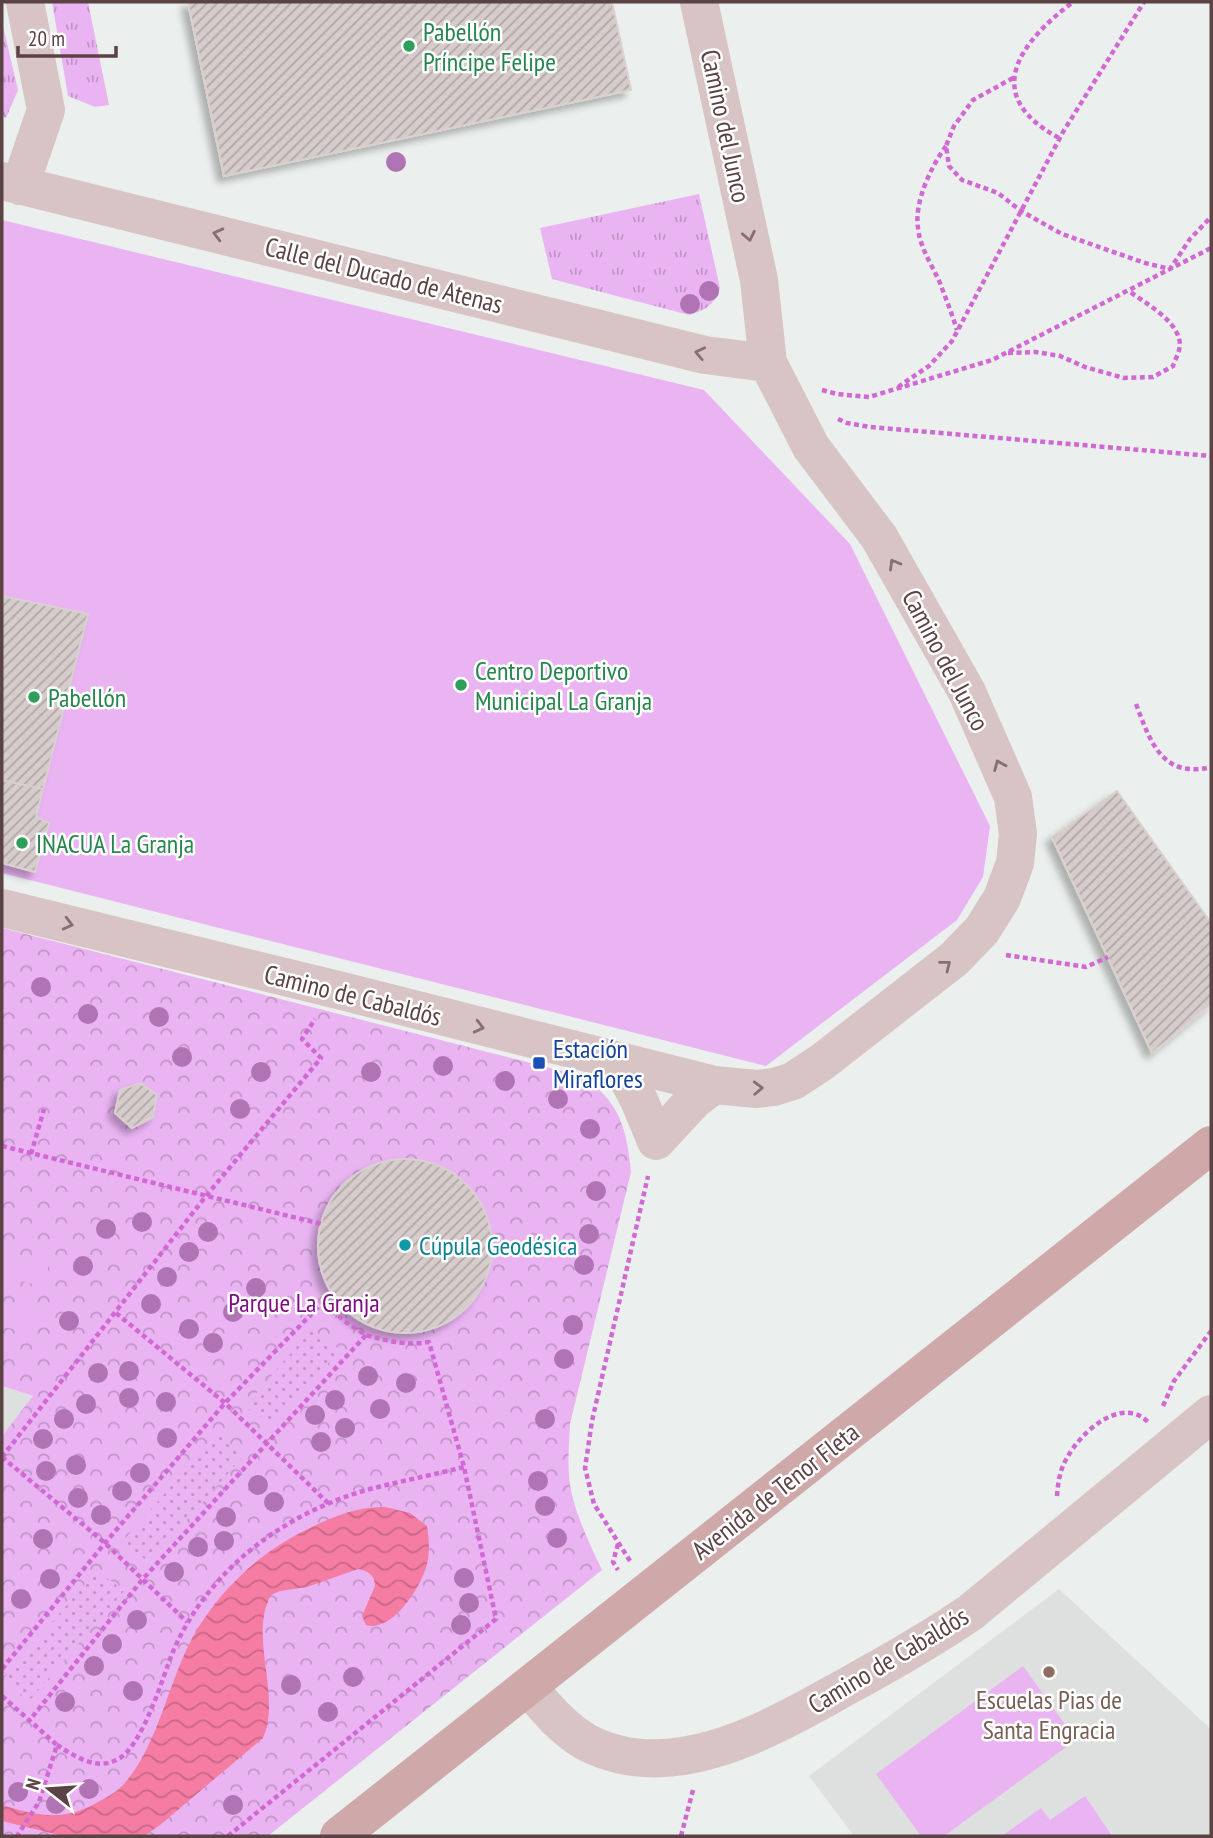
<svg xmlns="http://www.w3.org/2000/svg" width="1213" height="1838" viewBox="0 0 1213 1838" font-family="'PT Sans Narrow',sans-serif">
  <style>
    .education { fill: #dde0de }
    .grass { fill: url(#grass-tufts) }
    .park { fill: url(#park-crowns) }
    .garden { fill: url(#garden-dots) }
    .pitch { fill: #eab4f3 }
    .water { fill: url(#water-waves) }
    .building { fill: url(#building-hatch); stroke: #d9d1cf; stroke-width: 2; filter: url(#shadow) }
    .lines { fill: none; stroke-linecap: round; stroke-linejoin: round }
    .path { stroke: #d168d4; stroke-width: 4.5; stroke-dasharray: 5 3.5; stroke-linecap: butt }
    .minor { stroke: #d8c3c5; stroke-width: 38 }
    .major { stroke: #cfa8a9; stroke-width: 38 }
    .tree { fill: #b073b3 }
    .oneway { stroke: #876f71 }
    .leisure-dot { fill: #2e9e5b; stroke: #fff; stroke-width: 2.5 }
    .transit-dot { fill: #1a4fb4; stroke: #fff; stroke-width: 2.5 }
    .culture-dot { fill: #0f9aa8; stroke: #fff; stroke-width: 2.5 }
    .education-dot { fill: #8d6e63; stroke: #fff; stroke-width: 2.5 }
    .labels { text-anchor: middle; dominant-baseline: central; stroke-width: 5; stroke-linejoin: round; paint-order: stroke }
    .leisure-label { font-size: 26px; fill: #27864d; stroke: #fff; text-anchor: start }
    .street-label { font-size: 26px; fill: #5b4244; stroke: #fff }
    .transit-label { font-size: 26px; fill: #164399; stroke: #fff; text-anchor: start }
    .culture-label { font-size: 26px; fill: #0d838f; stroke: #fff; text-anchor: start }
    .park-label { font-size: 26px; fill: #7f0d83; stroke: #fff }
    .education-label { font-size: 26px; fill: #785e54; stroke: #fff }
  </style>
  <defs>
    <pattern id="grass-tufts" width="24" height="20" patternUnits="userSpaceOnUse" patternTransform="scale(1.75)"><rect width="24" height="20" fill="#eab4f3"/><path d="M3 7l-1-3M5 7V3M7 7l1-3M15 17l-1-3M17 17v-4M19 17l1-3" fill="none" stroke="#c194c6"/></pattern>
    <pattern id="park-crowns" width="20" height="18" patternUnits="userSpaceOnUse" patternTransform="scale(1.75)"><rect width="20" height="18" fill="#eab4f3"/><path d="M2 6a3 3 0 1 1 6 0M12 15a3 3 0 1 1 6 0" fill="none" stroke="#c194c6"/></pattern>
    <pattern id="garden-dots" width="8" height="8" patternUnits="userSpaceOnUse" patternTransform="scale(1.75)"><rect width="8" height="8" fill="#eab4f3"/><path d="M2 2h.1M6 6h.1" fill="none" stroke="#c194c6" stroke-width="1.8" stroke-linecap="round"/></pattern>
    <pattern id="water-waves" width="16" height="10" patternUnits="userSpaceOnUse" patternTransform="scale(1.75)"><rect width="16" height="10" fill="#f57ca3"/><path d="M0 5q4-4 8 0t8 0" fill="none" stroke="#c96786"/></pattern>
    <pattern id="building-hatch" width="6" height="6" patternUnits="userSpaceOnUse" patternTransform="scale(1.75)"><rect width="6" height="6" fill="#d5cccb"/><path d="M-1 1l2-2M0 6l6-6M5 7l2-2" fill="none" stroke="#b0a7a6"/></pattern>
    <filter id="shadow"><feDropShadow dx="-6" dy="6" stdDeviation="3.5" flood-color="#0004"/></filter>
  </defs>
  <rect width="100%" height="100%" fill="#ebefed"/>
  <!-- education -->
  <path class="education" d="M2,1386L33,1396L2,1436Z
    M1059,1589L1211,1729V1836H854L809,1776Z"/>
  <!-- grass -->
  <path class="grass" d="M52,2H88L109,105L95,107L68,96Z
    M2,22L18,90L6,118L2,116Z
    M699,194L720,288C714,305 706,310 689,315L552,279L540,228Z"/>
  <!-- park -->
  <path class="park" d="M2,928L574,1074C618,1094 627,1128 631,1172L570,1424C569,1448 566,1475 573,1499C580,1524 591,1547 602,1570L268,1836H2V1436L33,1396L2,1386Z"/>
  <!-- garden -->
  <path class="garden" d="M312,1329L340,1350L270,1428L245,1406Z
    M218,1433L244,1455L149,1563L123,1541Z
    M97,1570L124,1591L29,1701L3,1679Z"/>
  <!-- pitch -->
  <path class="pitch" d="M2,220L704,390L850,544L990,826L983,877L957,920L766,1066L2,873Z
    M2,1251L49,1265L42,1287L2,1275Z
    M2,1301L36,1311L29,1334L2,1326Z
    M1023,1666L1076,1740L944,1836H921L876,1774Z
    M1085,1796L1112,1836H1002L1041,1808L1050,1820Z"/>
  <!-- water -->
  <path class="water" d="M385,1507L410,1513L427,1526C429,1539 430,1551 427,1564C422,1586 392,1633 366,1625L362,1616L375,1586C375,1575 368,1571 358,1569L307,1587L280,1591L271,1595C248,1636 282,1695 263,1738L160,1825L144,1836H63L2,1821V1805C38,1816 64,1822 98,1802C107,1797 117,1792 124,1784C159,1744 168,1681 194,1635C219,1591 259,1553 304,1531C329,1518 357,1506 385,1507Z"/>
  <!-- building -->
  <path class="building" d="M188,2H612L631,90L224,176Z
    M2,596L88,614L43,789L2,780Z
    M2,780L43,789L36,817L49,823L35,872L2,863Z
    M1117,791L1211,923V1004L1152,1053L1052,837Z
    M140,1083L157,1095L153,1117L132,1128L115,1113L120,1090Z
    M318 1246a87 87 0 1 1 174 0a87 87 0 1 1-174 0Z"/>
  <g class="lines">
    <!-- path -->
    <path class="path" d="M1013,78L973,100L954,126L946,146L949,166L962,180L998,193L1021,211L1062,234L1145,263L1170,269L1190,239L1211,217
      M1059,138C980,95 1019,43 1073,2
      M946,146C931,167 914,202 918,228C920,248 932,265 940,283C946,299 952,314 957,330
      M1008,353L1036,352L1060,356L1085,367L1124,378L1153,377L1173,366C1175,360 1180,351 1180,344C1178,320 1146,304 1129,291
      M898,387L929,366L952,341L1063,132L1144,2
      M822,390L837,394L869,397L992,360L1211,248
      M838,419L847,423L870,427L1211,456
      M1136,704C1150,741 1162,779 1211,767
      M1006,955L1086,967L1108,957
      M2,1146L322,1224
      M31,1154L44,1109
      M116,1313L225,1403L330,1505
      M1163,1406L1174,1381L1211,1331
      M2,1457L206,1196L321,1058L302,1039L315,1019
      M2,1457L105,1543L187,1622
      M1057,1496C1058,1482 1060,1469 1067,1458C1080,1433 1121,1395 1148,1422
      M618,1544L613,1562L618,1570
      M630,1561L594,1504L585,1468L592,1421L648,1176
      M2,1669L105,1543L225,1403L324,1301L344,1321L366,1335L142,1580L29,1721
      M2,1696L57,1745L39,1802L17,1836
      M57,1745C76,1757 98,1772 120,1758C143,1743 162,1680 172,1654C207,1570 284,1513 370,1489C401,1481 433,1475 464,1467
      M228,1836L496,1619L464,1467L429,1342C407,1346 388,1341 366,1335
      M681,1836L693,1790"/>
    <!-- minor -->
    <path class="minor" d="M2,181L705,355L768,363
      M20,186L46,110L25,2
      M2,908L334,989L714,1085L757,1089L774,1087L793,1081L822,1062L954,959L982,930L1002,898L1015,863L1018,834L1013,797L967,692L879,537L811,447L768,363L759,280L699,2
      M619,1062L639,1100L656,1141L694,1100L714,1085
      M528,1687C546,1708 562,1728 586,1742C671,1787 768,1730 842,1689C886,1665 929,1641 971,1612L1211,1414"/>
    <!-- major -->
    <path class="major" d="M339,1836L1211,1145"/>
  </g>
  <!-- trees -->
  <g class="tree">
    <circle cx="396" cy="162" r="10"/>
    <circle cx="709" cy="291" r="10"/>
    <circle cx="690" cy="304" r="10"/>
    <circle cx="41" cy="987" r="10"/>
    <circle cx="88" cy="1014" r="10"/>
    <circle cx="159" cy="1017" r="10"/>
    <circle cx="182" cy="1057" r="10"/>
    <circle cx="443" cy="1066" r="10"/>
    <circle cx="261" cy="1072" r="10"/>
    <circle cx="371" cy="1072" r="10"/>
    <circle cx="505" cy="1081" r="10"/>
    <circle cx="558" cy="1099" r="10"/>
    <circle cx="240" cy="1109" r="10"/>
    <circle cx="590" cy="1129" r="10"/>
    <circle cx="596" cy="1191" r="10"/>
    <circle cx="142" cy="1222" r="10"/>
    <circle cx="106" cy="1229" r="10"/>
    <circle cx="208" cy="1232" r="10"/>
    <circle cx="589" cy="1234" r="10"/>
    <circle cx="189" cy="1252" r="10"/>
    <circle cx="584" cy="1265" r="10"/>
    <circle cx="83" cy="1266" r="10"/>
    <circle cx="167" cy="1277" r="10"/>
    <circle cx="256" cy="1288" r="10"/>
    <circle cx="151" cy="1304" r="10"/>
    <circle cx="233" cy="1312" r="10"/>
    <circle cx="69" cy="1321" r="10"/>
    <circle cx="573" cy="1325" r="10"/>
    <circle cx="189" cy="1329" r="10"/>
    <circle cx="213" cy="1343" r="10"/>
    <circle cx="564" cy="1359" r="10"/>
    <circle cx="129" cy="1371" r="10"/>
    <circle cx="98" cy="1373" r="10"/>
    <circle cx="368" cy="1376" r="10"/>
    <circle cx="406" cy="1383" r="10"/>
    <circle cx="129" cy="1398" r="10"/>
    <circle cx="335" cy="1400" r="10"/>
    <circle cx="166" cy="1402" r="10"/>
    <circle cx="86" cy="1404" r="10"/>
    <circle cx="380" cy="1409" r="10"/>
    <circle cx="315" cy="1415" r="10"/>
    <circle cx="64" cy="1419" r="10"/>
    <circle cx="545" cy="1419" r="10"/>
    <circle cx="345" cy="1428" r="10"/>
    <circle cx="167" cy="1438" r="10"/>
    <circle cx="43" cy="1439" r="10"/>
    <circle cx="321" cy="1442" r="10"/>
    <circle cx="76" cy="1465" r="10"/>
    <circle cx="46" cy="1471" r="10"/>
    <circle cx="140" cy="1473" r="10"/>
    <circle cx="538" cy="1481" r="10"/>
    <circle cx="258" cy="1485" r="10"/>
    <circle cx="122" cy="1491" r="10"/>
    <circle cx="78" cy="1498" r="10"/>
    <circle cx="274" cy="1502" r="10"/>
    <circle cx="545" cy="1506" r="10"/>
    <circle cx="101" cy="1515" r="10"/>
    <circle cx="226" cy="1517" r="10"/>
    <circle cx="557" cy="1538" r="10"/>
    <circle cx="43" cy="1539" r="10"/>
    <circle cx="224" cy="1541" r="10"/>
    <circle cx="198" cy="1547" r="10"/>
    <circle cx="174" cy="1572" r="10"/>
    <circle cx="464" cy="1578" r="10"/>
    <circle cx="50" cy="1579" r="10"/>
    <circle cx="21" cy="1599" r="10"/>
    <circle cx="469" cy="1603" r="10"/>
    <circle cx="137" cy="1620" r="10"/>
    <circle cx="461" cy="1625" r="10"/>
    <circle cx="112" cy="1644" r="10"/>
    <circle cx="94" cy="1666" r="10"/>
    <circle cx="353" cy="1677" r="10"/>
    <circle cx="291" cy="1685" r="10"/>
    <circle cx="133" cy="1691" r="10"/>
    <circle cx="65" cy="1702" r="10"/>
    <circle cx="328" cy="1712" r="10"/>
    <circle cx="89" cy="1789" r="10"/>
    <circle cx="18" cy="1792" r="10"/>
    <circle cx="56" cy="1804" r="10"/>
    <circle cx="233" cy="1805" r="10"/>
  </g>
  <!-- one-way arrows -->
  <defs><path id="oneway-chevron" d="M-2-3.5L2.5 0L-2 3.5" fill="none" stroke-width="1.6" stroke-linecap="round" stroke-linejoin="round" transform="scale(1.75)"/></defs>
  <g class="oneway">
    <use href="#oneway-chevron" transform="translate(218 234) rotate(-166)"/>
    <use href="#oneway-chevron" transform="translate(749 236) rotate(78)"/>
    <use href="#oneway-chevron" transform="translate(700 353) rotate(-168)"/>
    <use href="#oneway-chevron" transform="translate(894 564) rotate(-120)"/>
    <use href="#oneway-chevron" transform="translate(999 765) rotate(-113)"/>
    <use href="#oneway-chevron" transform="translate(68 924) rotate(14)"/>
    <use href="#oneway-chevron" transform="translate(946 965) rotate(-38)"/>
    <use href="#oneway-chevron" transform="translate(479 1027) rotate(14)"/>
    <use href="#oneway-chevron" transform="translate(758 1088) rotate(-2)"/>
  </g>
  <!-- markers -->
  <g class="leisure-dot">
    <circle cx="409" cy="46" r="7"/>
    <circle cx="461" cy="685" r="7"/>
    <circle cx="34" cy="697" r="7"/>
    <circle cx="22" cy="843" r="7"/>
  </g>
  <rect class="transit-dot" x="532" y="1056" width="14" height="14" rx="3.5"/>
  <circle class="culture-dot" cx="405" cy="1245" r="7"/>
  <circle class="education-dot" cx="1049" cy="1672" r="7"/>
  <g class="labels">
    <!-- leisure labels -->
    <g class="leisure-label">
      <text x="423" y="31">Pabellón<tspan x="423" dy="30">Príncipe Felipe</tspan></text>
      <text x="475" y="670">Centro Deportivo<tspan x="475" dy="30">Municipal La Granja</tspan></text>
      <text x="48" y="697">Pabellón</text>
      <text x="36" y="843">INACUA La Granja</text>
    </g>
    <!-- street labels -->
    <g class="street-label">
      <text transform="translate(726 126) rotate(78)">Camino del Junco</text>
      <text transform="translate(384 275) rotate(14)">Calle del Ducado de Atenas</text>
      <text transform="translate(946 660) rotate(62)">Camino del Junco</text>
      <text transform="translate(353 995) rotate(14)">Camino de Cabaldós</text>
      <text transform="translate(775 1491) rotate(-38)">Avenida de Tenor Fleta</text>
      <text transform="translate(888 1660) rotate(-31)">Camino de Cabaldós</text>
    </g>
    <!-- transit labels -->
    <g class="transit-label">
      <text x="553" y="1048">Estación<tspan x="553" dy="30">Miraflores</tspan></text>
    </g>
    <!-- culture labels -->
    <g class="culture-label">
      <text x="419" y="1245">Cúpula Geodésica</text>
    </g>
    <!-- park labels -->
    <g class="park-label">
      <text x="304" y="1302">Parque La Granja</text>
    </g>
    <!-- education labels -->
    <g class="education-label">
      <text x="1049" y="1699">Escuelas Pias de<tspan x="1049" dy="30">Santa Engracia</tspan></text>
    </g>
  </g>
  <!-- border -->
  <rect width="1213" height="1838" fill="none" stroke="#5b4244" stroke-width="7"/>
  <!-- north arrow -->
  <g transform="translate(49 1789) rotate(287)" stroke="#ffffff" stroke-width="5" paint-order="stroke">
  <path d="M0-5L12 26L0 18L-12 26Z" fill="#5b4244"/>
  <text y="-10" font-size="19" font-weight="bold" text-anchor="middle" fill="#5b4244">N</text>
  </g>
  <!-- scale -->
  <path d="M18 46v10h98v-10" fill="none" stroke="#5b4244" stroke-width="3.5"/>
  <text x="28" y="46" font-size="21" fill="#5b4244" stroke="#ffffff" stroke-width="5" paint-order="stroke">20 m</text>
</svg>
